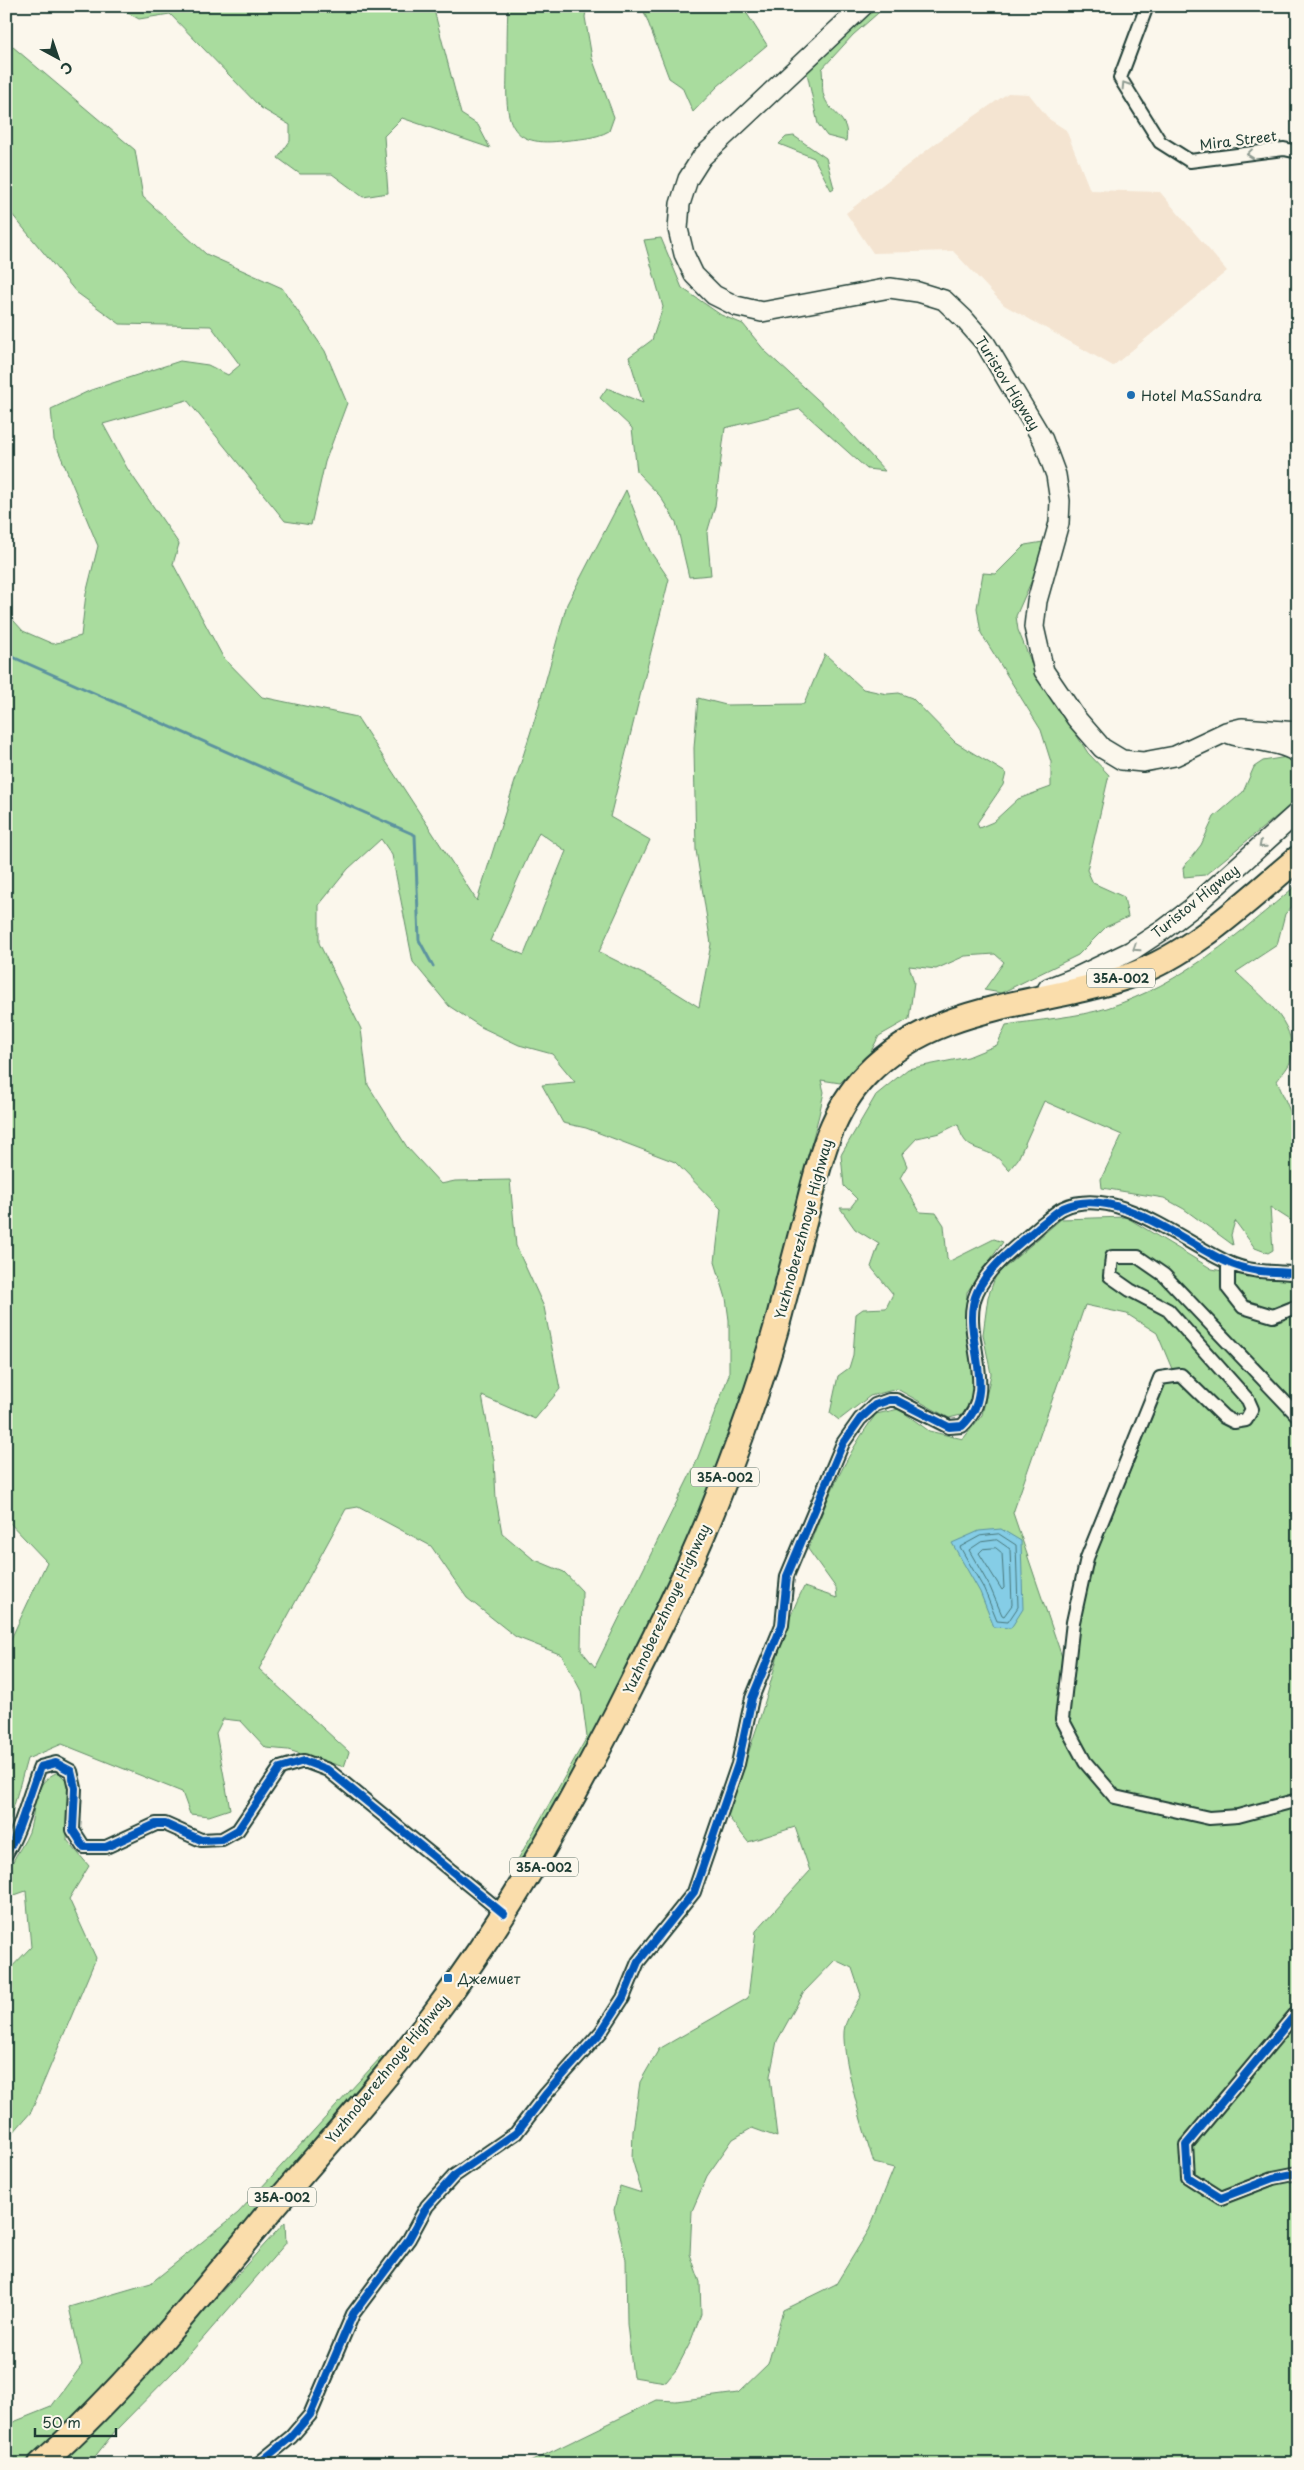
<svg xmlns="http://www.w3.org/2000/svg" width="1304" height="2470" viewBox="0 0 1304 2470" font-family="'Playpen Sans',sans-serif">
  <style>
    .built { fill: #f4e4d1 }
    .green { fill: #a9dc9e; stroke: #648c69; fill-rule: evenodd }
    .water { fill: #85cde6; stroke: #5c939f }
    .lines { fill: none; stroke-linecap: round; stroke-linejoin: round }
    .shore { stroke: #48777b; stroke-width: 1 }
    .stream { stroke: #5c939f; stroke-width: 3 }
    .street-casing { stroke: #1f3d34; stroke-width: 16 }
    .secondary-casing { stroke: #1f3d34; stroke-width: 22 }
    .highway-casing { stroke: #1f3d34; stroke-width: 28 }
    .street { stroke: #fbf7ec; stroke-width: 12 }
    .secondary { stroke: #fbf7ec; stroke-width: 19 }
    .highway { stroke: #faddab; stroke-width: 24 }
    .cycleway-casing { stroke: #fbf7ec; stroke-width: 11 }
    .cycleway { stroke: #0057b8; stroke-width: 8 }
    .oneway { stroke: #8d9a90 }
    .poi-dot { fill: #1f6fb2; stroke: #fbf7ec; stroke-width: 2 }
    .labels { text-anchor: middle; dominant-baseline: central; stroke-width: 4.5; stroke-linejoin: round; paint-order: stroke }
    .shield { fill: #fbf7ec; stroke: #61756b; stroke-width: 1 }
    .shield-label { font-size: 12px; font-weight: bold; fill: #1f3d34 }
    .street-label { font-size: 14px; fill: #1f3d34; stroke: #fbf7ec }
    .poi-label { font-size: 14px; fill: #1f3d34; stroke: #fbf7ec; text-anchor: start }
  </style>
  <rect width="100%" height="100%" fill="#fbf7ec"/>
  <filter id="ink" filterUnits="userSpaceOnUse"><feTurbulence type="fractalNoise" baseFrequency=".02" numOctaves="2"/><feDisplacementMap in="SourceGraphic" scale="10" xChannelSelector="R" yChannelSelector="G"/><feConvolveMatrix kernelMatrix="1 2 1 2 8 2 1 2 1" color-interpolation-filters="sRGB"/></filter>
  <g filter="url(#ink)">
    <!-- built -->
    <path class="built" d="M1008,93L1029,94L1049,119L1066,130L1090,190L1160,192L1227,271L1113,366L1004,305L953,251L873,253L846,213L936,143Z"/>
    <!-- green -->
    <path class="green" d="M115,6H433L461,114L478,125L490,148L402,118L384,136L388,193L363,197L332,174H300L278,158L290,141V125L261,108L170,14L139,19Z
      M508,6H587L585,17L592,58L614,117L609,131C595,139 577,139 561,141C504,148 506,114 507,71C507,49 507,28 508,6Z
      M642,6H742L767,45L718,86L693,112L682,87L669,78Z
      M877,6H886L853,35L822,69C823,77 822,86 823,93C828,115 851,116 846,141L827,136L818,124L807,73Z
      M6,41L135,150L143,197L206,254L282,288L325,351L347,403L325,462L311,525L285,521L187,400L103,424L127,468L179,544L173,564L223,657L262,697L357,717L477,901L537,712L567,604L626,490L650,551L669,579L610,817L650,840L599,952L659,982L699,1007L711,944L696,850L694,748L698,698L726,705L804,704L825,654L863,689L887,694L899,693L912,698L955,742L1006,773L1003,785L977,823L979,828L993,822L1018,799L1051,787V762L1041,730L981,633L977,608L983,573L996,574L1025,545L1043,542L1039,564L1016,616L1018,630L1034,669L1088,753L1109,775L1087,870L1093,883L1124,897L1128,917L1106,927L1078,955L1001,993L984,990L1004,962L995,954L965,956L936,969L909,966L914,982L909,1019L879,1036L869,1055L840,1083L821,1080L824,1092L819,1115L756,1354L702,1519L595,1738L531,1850L517,1861L587,1737L581,1691L562,1655L516,1637L467,1598L431,1546L358,1507L346,1509L259,1669L349,1752L344,1767L288,1750L266,1748L241,1721L223,1719L216,1733L230,1809L209,1816L190,1814L182,1792L62,1744L27,1759L6,1834V1644L9,1643L47,1562L6,1519V612L23,631L53,644L81,636L86,594L98,546L54,440L51,409L91,390L180,361L208,365L228,375L240,365L211,326L120,324L76,292L6,207V77L13,76L6,67ZM539,832L566,851L524,955L490,941ZM381,839L392,855L413,962L449,1006L481,1027L519,1045L552,1054L575,1082L542,1085L563,1123L586,1128L675,1162L721,1209L715,1262L726,1298L729,1320V1375L695,1465L595,1667L581,1650L582,1591L564,1572L533,1559L502,1533L496,1499L494,1460L482,1396L535,1419L560,1389L544,1307L516,1246L510,1180L455,1181L441,1184L407,1147L368,1085L361,1029L319,943V905L348,869Z
      M794,136L826,158L834,188L831,190L814,158L779,144L786,137Z
      M661,238L682,288L721,315L743,324L765,351L830,411L885,471L867,469L800,409L725,428L715,506L707,533L711,575L689,577L676,522L660,496L637,472L632,428L600,398L607,388L643,403L629,357L652,340L663,307L644,240Z
      M1287,757L1298,762V799L1205,875L1184,877L1183,868L1201,845L1214,817L1243,792L1254,767L1263,761Z
      M1298,884V900L1285,914L1277,945L1236,972C1259,995 1298,1021 1291,1059C1290,1066 1281,1075 1277,1081L1296,1125L1298,1246L1295,1223L1270,1207L1273,1250L1268,1253L1255,1248L1235,1221L1231,1235L1233,1245L1184,1209L1164,1198L1102,1188L1101,1179L1122,1135L1044,1101L1018,1159L1009,1170C1005,1166 1000,1159 995,1156C974,1145 965,1151 958,1124L940,1133L917,1138L902,1154L907,1166L900,1178L920,1212L936,1213L944,1225L947,1258L950,1261L994,1239L1003,1242L967,1292L966,1323L976,1387L971,1405L965,1414L949,1418L897,1389L870,1396L839,1420L830,1413L838,1376L849,1368L853,1355L856,1314L863,1309L886,1308L893,1294L871,1267L879,1244L855,1229L840,1208H850L857,1199L844,1186L841,1155L876,1095L908,1069L968,1057L997,1045L1006,1025C1036,1020 1079,1017 1107,1008C1184,983 1237,935 1298,884Z
      M1126,1217L1212,1269L1249,1276L1298,1279V2464H526L657,2400L676,2401L738,2393L768,2364L783,2310L836,2284L869,2230L894,2168L874,2163C866,2138 838,2048 845,2026C848,2016 856,2005 861,1995L852,1968L835,1960L804,1992L777,2041L770,2076L777,2137L752,2128L733,2139L707,2176L692,2211L690,2254L700,2282L701,2314L690,2343L676,2370L666,2382L633,2377L627,2324L626,2260L614,2210L620,2186L642,2193L632,2159L633,2131L640,2082L659,2049L748,1998L756,1931L810,1871L795,1827L748,1842L727,1815C741,1775 755,1735 767,1695C778,1657 785,1622 804,1587L837,1598L836,1588L808,1549C826,1501 845,1456 876,1414L899,1409L929,1431L963,1439L982,1415L991,1374L983,1334L988,1297L996,1275L1061,1219ZM1085,1305L1127,1314L1157,1333L1172,1369L1083,1586L1063,1660L1013,1513Z
      M58,1772L68,1782L67,1840L89,1866L69,1899L96,1958L31,2112L6,2141V1973L31,1947L26,1891L6,1898V1864L12,1863C17,1853 25,1842 29,1832C37,1807 30,1784 58,1772Z
      M382,2056L389,2061L256,2221L69,2424L22,2464H6V2425L51,2407L82,2365L69,2307L151,2283L238,2213Z
      M285,2222L286,2243L178,2367L116,2430L89,2464H60L104,2422Z"/>
    <!-- water -->
    <path class="water" d="M1001,1529L1021,1541L1023,1609L1011,1628L994,1627L980,1592L952,1543L979,1531Z"/>
    <g class="lines">
      <!-- shore -->
      <path class="shore" d="M999,1534L1016,1545L1018,1607L1008,1622L997,1621L984,1589L960,1547L980,1536Z
        M997,1540L1010,1549L1012,1605L1004,1616L1002,1615L990,1587L969,1550L981,1542Z
        M996,1548L1002,1553L1004,1588L1002,1590L979,1553L983,1549Z"/>
      <!-- stream -->
      <path class="stream" d="M6,654L415,835L419,940L433,966"/>
      <defs>
        <path id="street" d="M1147,6L1120,78L1160,142L1190,161L1284,149L1298,152
          M1228,1263V1288L1243,1307L1273,1316L1298,1306
          M1298,1416L1164,1275L1138,1257H1112L1110,1276L1130,1290L1168,1310L1248,1400L1252,1409L1246,1420L1234,1422L1224,1417L1181,1375L1160,1378L1087,1558L1073,1622L1062,1719L1085,1762L1115,1797L1209,1818L1238,1816L1298,1800
          M6,1854C22,1828 28,1796 40,1767L56,1763L71,1771L75,1788L73,1830L84,1847H106L156,1824H165L201,1840L222,1839L238,1830L280,1768L304,1761L328,1770L504,1914
          M1298,2011L1186,2145L1188,2177L1221,2198L1273,2178L1298,2173
          M258,2464L291,2437L310,2415L353,2314L409,2239L427,2206L454,2176L516,2133L546,2094L601,2032L623,1998L638,1962L694,1892L738,1764L752,1698L782,1625L787,1576L843,1443L860,1419L875,1405L889,1400H896L949,1427L962,1426C1002,1389 958,1333 977,1292C989,1265 1020,1244 1042,1224C1049,1219 1055,1212 1063,1208C1115,1184 1182,1242 1227,1262C1247,1272 1271,1272 1294,1273L1298,1269"/>
        <path id="secondary" d="M863,6L702,157L688,179L680,204L678,229L684,254L694,275L714,295L736,306L762,312L890,288L918,292L944,300L964,319L985,343L1043,440L1056,475L1060,501L1059,523L1037,601L1034,627L1044,671L1076,718L1102,748L1122,760L1143,762L1175,756L1226,732L1242,728L1298,732
          M1230,734C1251,741 1279,741 1298,753
          M1048,988L1079,976L1131,951L1163,930L1192,908L1298,812"/>
        <path id="highway" d="M41,2464C126,2388 199,2297 271,2210C324,2147 380,2087 429,2021C503,1924 563,1819 618,1711C650,1647 683,1583 710,1517C735,1455 759,1390 777,1325C787,1287 797,1249 807,1211C819,1163 830,1112 866,1075C936,1001 1042,1007 1132,975C1195,952 1247,900 1298,858"/>
      </defs>
      <!-- street casing -->
      <use href="#street" class="street-casing"/>
      <!-- secondary casing -->
      <use href="#secondary" class="secondary-casing"/>
      <!-- highway casing -->
      <use href="#highway" class="highway-casing"/>
      <!-- street -->
      <use href="#street" class="street"/>
      <!-- secondary -->
      <use href="#secondary" class="secondary"/>
      <!-- highway -->
      <use href="#highway" class="highway"/>
      <defs>
        <path id="cycleway" d="M6,1854C22,1828 28,1796 40,1767L56,1763L71,1771L75,1788L73,1830L84,1847H106L156,1824H165L201,1840L222,1839L238,1830L280,1768L304,1761L328,1770L504,1914
          M1298,2011L1186,2145L1188,2177L1221,2198L1273,2178L1298,2173
          M258,2464L291,2437L310,2415L353,2314L409,2239L427,2206L454,2176L516,2133L546,2094L601,2032L623,1998L638,1962L694,1892L738,1764L752,1698L782,1625L787,1576L843,1443L860,1419L875,1405L889,1400H896L949,1427L962,1426C1002,1389 958,1333 977,1292C989,1265 1020,1244 1042,1224C1049,1219 1055,1212 1063,1208C1115,1184 1182,1242 1227,1262C1247,1272 1271,1272 1294,1273L1298,1269"/>
      </defs>
      <!-- cycleway casing -->
      <use href="#cycleway" class="cycleway-casing"/>
      <!-- cycleway -->
      <use href="#cycleway" class="cycleway"/>
    </g>
    <!-- one-way arrows -->
    <defs><path id="oneway-chevron" d="M-2-3.5L2.5 0L-2 3.5" fill="none" stroke-width="1.6" stroke-linecap="round" stroke-linejoin="round" transform="scale(1.25)"/></defs>
    <g class="oneway">
      <use href="#oneway-chevron" transform="translate(1125 85) rotate(-122)"/>
      <use href="#oneway-chevron" transform="translate(1250 154) rotate(173)"/>
      <use href="#oneway-chevron" transform="translate(1262 845) rotate(139)"/>
      <use href="#oneway-chevron" transform="translate(1136 948) rotate(147)"/>
    </g>
  </g>
  <!-- markers -->
  <g class="poi-dot">
    <circle cx="1131" cy="395" r="5"/>
    <rect x="443" y="1973" width="10" height="10" rx="2.5"/>
  </g>
  <g class="labels">
    <!-- shield labels -->
    <g class="shield">
      <rect x="1087" y="968.5" width="68" height="19" rx="4"/>
      <rect x="691" y="1467.5" width="68" height="19" rx="4"/>
      <rect x="510" y="1857.5" width="68" height="19" rx="4"/>
      <rect x="248" y="2187.5" width="68" height="19" rx="4"/>
    </g>
    <g class="shield-label">
      <text x="1121" y="978">35А-002</text>
      <text x="725" y="1477">35А-002</text>
      <text x="544" y="1867">35А-002</text>
      <text x="282" y="2197">35А-002</text>
    </g>
    <!-- street labels -->
    <g class="street-label">
      <text transform="translate(1238 140) rotate(-7)">Mira Street</text>
      <text transform="translate(1008 383) rotate(58)">Turistov Higway</text>
      <text transform="translate(1195 901) rotate(-39)">Turistov Higway</text>
      <text transform="translate(803 1229) rotate(-75)">Yuzhnoberezhnoye Highway</text>
      <text transform="translate(666 1609) rotate(-65)">Yuzhnoberezhnoye Highway</text>
      <text transform="translate(387 2069) rotate(-51)">Yuzhnoberezhnoye Highway</text>
    </g>
    <!-- poi labels -->
    <g class="poi-label">
      <text x="1141" y="395">Hotel MaSSandra</text>
      <text x="458" y="1978">Джемиет</text>
    </g>
  </g>
  <!-- margin -->
  <rect width="1304" height="2470" fill="none" stroke="#fbf7ec" stroke-width="25"/>
  <rect x="12" y="12" width="1279" height="2445" fill="none" stroke="#1f3d34" stroke-width="2" filter="url(#ink)"/>
  <!-- north arrow -->
  <g transform="translate(58 58) rotate(140)" stroke="#fbf7ec" stroke-width="4" paint-order="stroke">
  <path d="M0-4L9 19L0 12L-9 19Z" fill="#1f3d34"/>
  <text y="-8" font-size="14" font-weight="bold" text-anchor="middle" fill="#1f3d34">С</text>
  </g>
  <!-- scale -->
  <path d="M35 2428v8h81v-8" fill="none" stroke="#1f3d34" stroke-width="2.5"/>
  <text x="42" y="2428" font-size="15" fill="#1f3d34" stroke="#fbf7ec" stroke-width="4" paint-order="stroke">50 m</text>
</svg>
